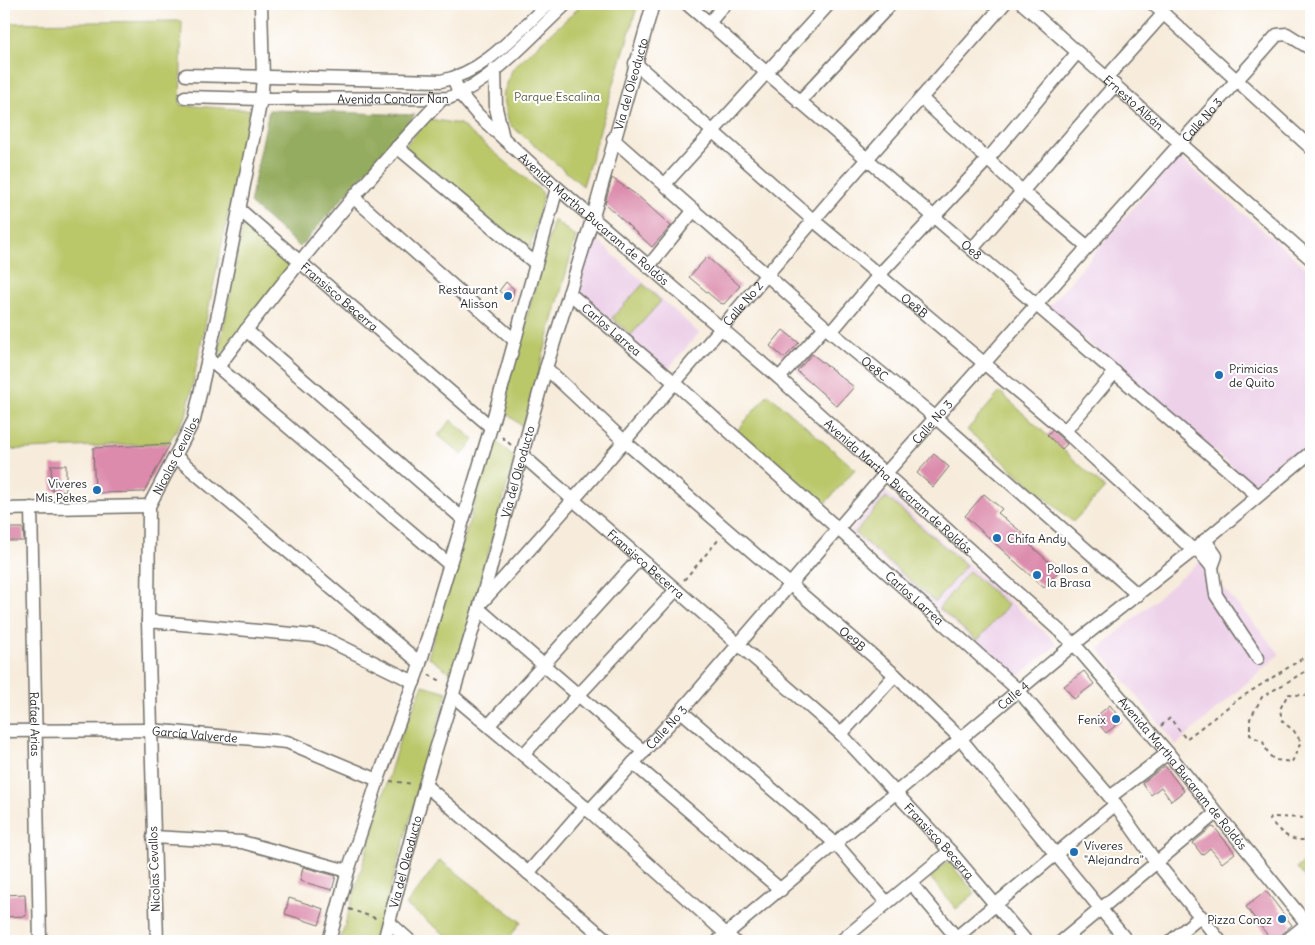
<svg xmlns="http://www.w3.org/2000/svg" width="1315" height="945" viewBox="0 0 1315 945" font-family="Delius,sans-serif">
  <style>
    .built { fill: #edd1e9 }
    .green { fill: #bbc86a; stroke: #737a4a }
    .forest { fill: #94ac5e; stroke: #606c44 }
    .building { fill: #dc8bac }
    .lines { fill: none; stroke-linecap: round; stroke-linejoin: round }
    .minor-casing { stroke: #726f69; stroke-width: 15 }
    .path { stroke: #726f69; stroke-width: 2; stroke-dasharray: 4 4; stroke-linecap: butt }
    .minor { stroke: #fff; stroke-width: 12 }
    .poi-dot { fill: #1f6fb2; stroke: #fff; stroke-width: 2 }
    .labels { text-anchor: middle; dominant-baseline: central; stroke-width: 4; stroke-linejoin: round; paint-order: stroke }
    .street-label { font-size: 12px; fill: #2b2b2b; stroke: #fff }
    .park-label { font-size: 12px; fill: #565a3e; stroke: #fff }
    .poi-label { font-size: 12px; fill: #2b2b2b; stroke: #fff; text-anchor: end }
  </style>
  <rect width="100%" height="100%" fill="#fff"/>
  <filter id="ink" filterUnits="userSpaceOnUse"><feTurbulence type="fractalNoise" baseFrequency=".02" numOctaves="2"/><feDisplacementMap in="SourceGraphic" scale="10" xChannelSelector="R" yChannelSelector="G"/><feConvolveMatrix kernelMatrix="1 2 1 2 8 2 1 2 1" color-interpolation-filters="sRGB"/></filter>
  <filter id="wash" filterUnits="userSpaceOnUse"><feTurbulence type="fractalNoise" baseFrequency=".0096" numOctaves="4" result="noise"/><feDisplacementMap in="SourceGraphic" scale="20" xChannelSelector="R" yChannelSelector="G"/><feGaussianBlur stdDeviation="1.12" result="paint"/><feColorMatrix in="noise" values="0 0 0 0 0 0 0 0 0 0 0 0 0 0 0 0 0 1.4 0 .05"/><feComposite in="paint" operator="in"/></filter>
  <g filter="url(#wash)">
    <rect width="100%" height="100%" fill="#f7ecdb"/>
    <!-- built -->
    <path class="built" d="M1177,156L1311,272V442L1256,487L1048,308Z
      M593,236L699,333L667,370L577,290Z
      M885,491L1058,644L1016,678L850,532Z
      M1200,561L1280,654L1176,745L1099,649Z"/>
    <!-- green -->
    <path class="green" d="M583,4H638L583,186L509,124L503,94L513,68Z
      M182,21L180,105L250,110L186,416L168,443L4,450V23Z
      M429,119L460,124L542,192L543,197L529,253L404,147Z
      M554,220L576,237L523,427L501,409Z
      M244,222L292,267L217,360Z
      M643,284L661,301L631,335L612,318Z
      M1000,392L1105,488L1073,522L967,430Z
      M768,394L855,469L822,507L736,432Z
      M451,420L474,440L462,455L438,435Z
      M494,440L515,457L454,675L428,657Z
      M886,497L966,565L935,602L855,533Z
      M969,571L1008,605L977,641L939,608Z
      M423,685L447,692L375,941H340L401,735Z
      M1311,857V885L1297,868Z
      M440,860L521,922L507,941H454L406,905Z
      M948,861L975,893L956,909L930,877Z"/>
    <!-- forest -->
    <path class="forest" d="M269,110L415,115L300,247L250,203Z"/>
    <g id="blocks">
      <!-- building -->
      <path class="building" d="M612,178L638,196L671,226L652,247L605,204Z
        M707,257L740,286L724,304L720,303L689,277Z
        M506,282L514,289L511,301L499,291Z
        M783,330L799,343L784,358L770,346Z
        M812,354L854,387L837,406L797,371Z
        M1052,430L1067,444L1062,449L1047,435Z
        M170,444L144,492L95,493L93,448Z
        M934,454L949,467L933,487L917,473Z
        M51,465H66V491H52Z
        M984,494L1002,509L998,513L1030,539L1027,542L1059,571L1044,588L965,516Z
        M4,528H23L24,541H4Z
        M1084,671L1094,684L1074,699L1064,686Z
        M1110,705L1122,721L1106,733L1094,718Z
        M1165,766L1184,791L1171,801L1161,787L1151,795L1142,783Z
        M1212,827L1215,828L1235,853L1222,863L1210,848L1202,855L1193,843Z
        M303,867L336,876L332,890L300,881Z
        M1266,891L1292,925L1281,935L1278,941H1272L1246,907Z
        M25,894L26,916L4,917V895Z
        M289,898L324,909L319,925L285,914Z"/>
    </g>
  </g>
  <g filter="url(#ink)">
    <use href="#blocks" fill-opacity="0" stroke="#726f69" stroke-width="1"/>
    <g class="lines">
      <defs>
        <g id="minor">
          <path id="s1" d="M687,4L1257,495"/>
          <path id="s2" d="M1023,4L1311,259"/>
          <path d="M1153,4L1311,148"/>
          <path d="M709,23L725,4"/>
          <path id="s3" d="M635,63L813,220L1065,431L1193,550"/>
          <path d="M495,69L496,108L503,138"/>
          <path d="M186,75L441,81C486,72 516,33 548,4"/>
          <path d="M1107,77L1164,13"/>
          <path id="s4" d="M453,78L460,94L478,115L553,184L779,378L1074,644L1168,753L1311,929"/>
          <path id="s5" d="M185,97L261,99L449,98C495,80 531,36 566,4"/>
          <path d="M922,99L1023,192L1088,247"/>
          <path d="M799,102L891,4"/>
          <path id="s6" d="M613,139L831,332L936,418L1138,595"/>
          <path d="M397,147L535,263"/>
          <path d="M665,184L829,4"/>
          <path d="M354,198L513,339"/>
          <path id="s7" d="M240,210L491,427"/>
          <path d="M972,249L1115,85"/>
          <path d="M648,267L694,210"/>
          <path id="s8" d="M569,293L674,382L1018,690L1110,797L1156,862L1220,941"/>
          <path d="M246,330L463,519"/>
          <path d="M831,332L879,275L988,159L1077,53"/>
          <path d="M212,362L450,565"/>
          <path d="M218,367C288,274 362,183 442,99"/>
          <path id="s9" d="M546,368L624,441L895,675L960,738L1127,941"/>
          <path d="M779,378L825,327"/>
          <path d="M1065,431L1115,372"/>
          <path id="s10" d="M522,455L841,734L950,851L1026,941"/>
          <path d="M175,456L420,663"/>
          <path id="s11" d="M31,508L40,941"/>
          <path d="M4,509L149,506"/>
          <path d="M1205,540L1216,556L1212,567"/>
          <path d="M1196,548L1212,567L1216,595L1258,658"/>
          <path id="s12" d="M483,601C596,477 703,349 812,222C875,148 941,77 1004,4"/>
          <path d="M479,609L644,752"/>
          <path d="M148,621L315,636L328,640L414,682"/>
          <path d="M453,696L585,807L734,941"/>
          <path d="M681,711L835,843L887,903"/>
          <path d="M489,725L639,559"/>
          <path id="s13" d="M4,731L150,730L287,742L378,780"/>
          <path d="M841,734L895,675"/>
          <path d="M523,755L676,590"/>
          <path d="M633,763L781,890"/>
          <path d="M425,785L608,941"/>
          <path d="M1110,797L1168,753"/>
          <path id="s14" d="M589,811L681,711L886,473L1277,35L1287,34L1311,49"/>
          <path d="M153,837L242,842L348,871"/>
          <path d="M528,873L585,807"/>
          <path d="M911,883L956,937"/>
          <path d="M390,923L410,941"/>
          <path id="s15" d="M157,941L148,621L149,506L194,420L221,301L261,99L263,78L261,4"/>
          <path d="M329,941L348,871L378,780L418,670L491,427L557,188"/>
          <path id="s16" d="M384,941L425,785L479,609L546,368L592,220L653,4"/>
          <path id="s17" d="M718,941L1074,644L1196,548L1311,452"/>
          <path d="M841,941L950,851"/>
          <path d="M952,941L1116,804"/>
          <path d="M1062,941L1216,813"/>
          <path d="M1171,941L1201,916"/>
          <path d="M1286,941L1307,924"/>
        </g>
      </defs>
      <!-- minor casing -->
      <use href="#minor" class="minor-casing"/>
      <!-- path -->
      <path class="path" d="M502,437L511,445
        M684,580L720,538
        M1311,668L1262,697L1250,719V735L1263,742L1269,755L1275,760L1292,762L1301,742L1294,731L1282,721L1280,709L1288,694L1311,696
        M429,675L443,682
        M1161,726L1170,718L1186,739L1237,700L1311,653
        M390,781L413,784
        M1311,818L1271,817L1270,820C1281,833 1293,845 1311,838
        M349,909L378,919"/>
      <!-- minor -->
      <use href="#minor" class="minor"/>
    </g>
  </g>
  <!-- markers -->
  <g class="poi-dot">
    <circle cx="508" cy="296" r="5"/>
    <circle cx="1219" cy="375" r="5"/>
    <circle cx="97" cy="490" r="5"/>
    <circle cx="997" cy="538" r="5"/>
    <circle cx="1037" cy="575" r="5"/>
    <circle cx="1116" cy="719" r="5"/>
    <circle cx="1074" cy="852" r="5"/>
    <circle cx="1282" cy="919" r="5"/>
  </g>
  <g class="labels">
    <!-- street labels -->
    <g class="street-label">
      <text stroke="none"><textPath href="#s16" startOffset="892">Via del Oleoducto</textPath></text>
      <text stroke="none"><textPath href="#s5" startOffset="208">Avenida Condor Ñan</textPath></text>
      <text stroke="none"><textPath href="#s2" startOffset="148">Ernesto Albán</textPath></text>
      <text stroke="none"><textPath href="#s14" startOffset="924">Calle No 3</textPath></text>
      <text stroke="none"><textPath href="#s4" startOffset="201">Avenida Martha Bucaram de Roldós</textPath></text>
      <text stroke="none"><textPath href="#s1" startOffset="376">Oe8</textPath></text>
      <text stroke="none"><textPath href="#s7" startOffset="132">Fransisco Becerra</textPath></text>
      <text stroke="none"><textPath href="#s12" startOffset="395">Calle No 2</textPath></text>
      <text stroke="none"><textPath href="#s3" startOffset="370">Oe8B</textPath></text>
      <text stroke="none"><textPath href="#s8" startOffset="56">Carlos Larrea</textPath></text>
      <text stroke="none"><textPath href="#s6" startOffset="348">Oe8C</textPath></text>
      <text stroke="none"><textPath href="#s14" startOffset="519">Calle No 3</textPath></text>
      <text stroke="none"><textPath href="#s15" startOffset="492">Nicolas Cevallos</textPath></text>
      <text stroke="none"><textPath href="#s16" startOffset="488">Via del Oleoducto</textPath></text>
      <text stroke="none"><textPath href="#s4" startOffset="606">Avenida Martha Bucaram de Roldós</textPath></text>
      <text stroke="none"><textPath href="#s10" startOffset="165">Fransisco Becerra</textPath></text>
      <text stroke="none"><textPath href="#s8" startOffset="461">Carlos Larrea</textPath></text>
      <text stroke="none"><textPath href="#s9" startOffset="409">Oe9B</textPath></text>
      <text stroke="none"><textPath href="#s17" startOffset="384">Calle 4</textPath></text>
      <text stroke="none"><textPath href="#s11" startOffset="216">Rafael Arias</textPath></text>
      <text stroke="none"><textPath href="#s14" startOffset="114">Calle No 3</textPath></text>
      <text stroke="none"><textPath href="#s13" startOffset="191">García Valverde</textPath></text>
      <text stroke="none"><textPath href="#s4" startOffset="1011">Avenida Martha Bucaram de Roldós</textPath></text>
      <text stroke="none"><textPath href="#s10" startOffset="569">Fransisco Becerra</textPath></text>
      <text stroke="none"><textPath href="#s16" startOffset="82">Via del Oleoducto</textPath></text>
      <text transform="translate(154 869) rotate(-92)">Nicolas Cevallos</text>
    </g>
    <!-- park labels -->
    <g class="park-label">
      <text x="557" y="96">Parque Escalina</text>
    </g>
    <!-- poi labels -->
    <g class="poi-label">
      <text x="498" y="289">Restaurant<tspan x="498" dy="14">Alisson</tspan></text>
      <text x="1229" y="368" text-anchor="start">Primicias<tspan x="1229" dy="14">de Quito</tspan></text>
      <text x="87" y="483">Viveres<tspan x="87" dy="14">Mis Pekes</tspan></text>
      <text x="1007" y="538" text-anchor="start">Chifa Andy</text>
      <text x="1047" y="568" text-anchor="start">Pollos a<tspan x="1047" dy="14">la Brasa</tspan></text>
      <text x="1106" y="719">Fenix</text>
      <text x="1084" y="845" text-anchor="start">Víveres<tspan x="1084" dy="14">"Alejandra"</tspan></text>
      <text x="1272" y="919">Pizza Conoz</text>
    </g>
  </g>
  <!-- margin -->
  <rect width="1315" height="945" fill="none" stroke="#fff" stroke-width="20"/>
</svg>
